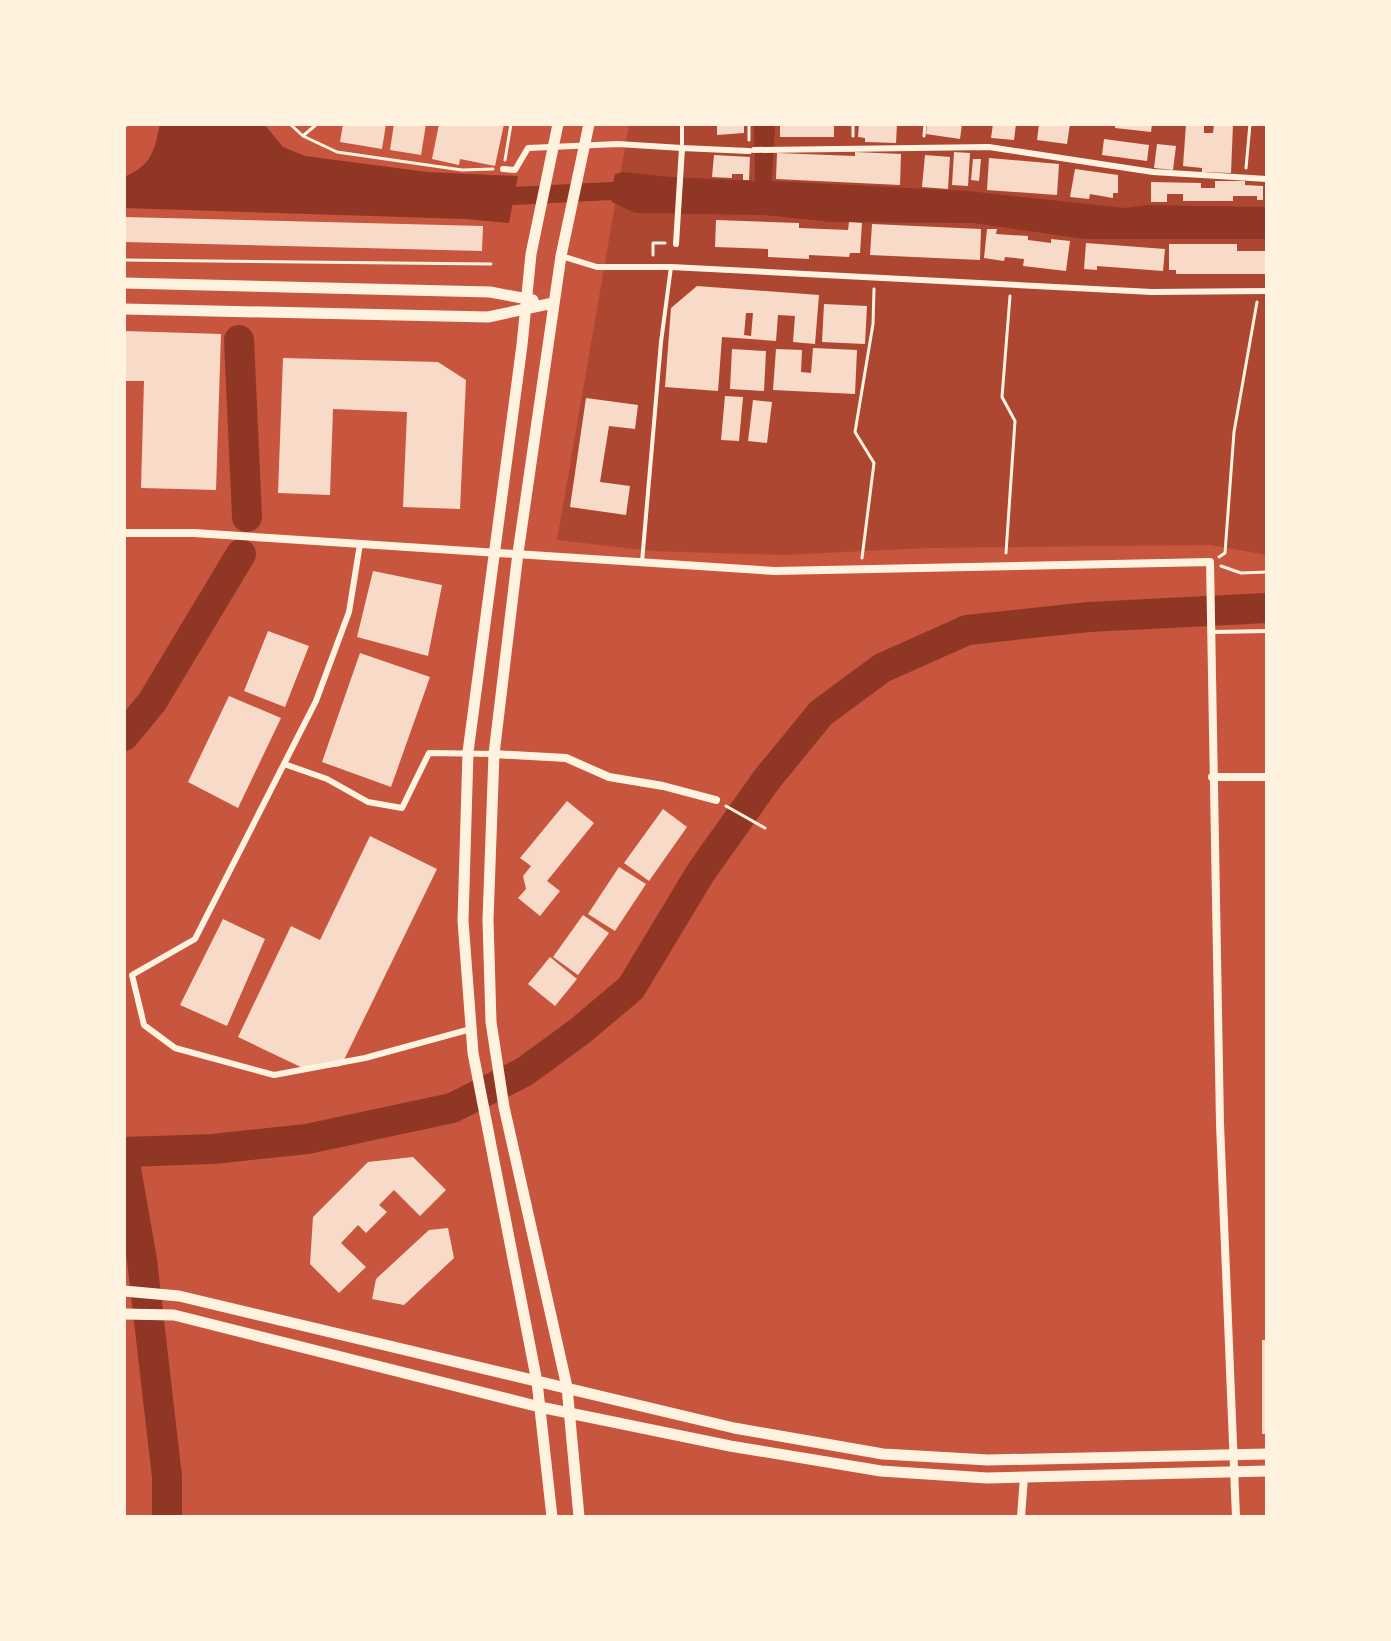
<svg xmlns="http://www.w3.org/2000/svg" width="1391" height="1641" viewBox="0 0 1391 1641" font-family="Commissioner,sans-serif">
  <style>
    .green { fill: #ae4732 }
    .water { fill: #8f3625 }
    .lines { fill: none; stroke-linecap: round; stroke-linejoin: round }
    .canal { stroke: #8f3625; stroke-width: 18 }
    .river { stroke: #8f3625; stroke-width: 30 }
    .building { fill: #f7dbc8; fill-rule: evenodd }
    .path { stroke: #fff3e0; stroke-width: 3 }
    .service { stroke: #fff3e0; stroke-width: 4 }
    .pedestrian { stroke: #fff3e0; stroke-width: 6 }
    .minor { stroke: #fff3e0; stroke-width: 8 }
    .secondary { stroke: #fff3e0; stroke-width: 11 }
  </style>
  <rect width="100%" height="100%" fill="#c8553d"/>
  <!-- green -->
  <path class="green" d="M629,124H1267V555L1210,545L927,548L784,555L651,551L557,540Z"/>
  <!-- water -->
  <path class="water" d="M160,124H264L283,147L305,156L427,172L518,176L509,223L465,219L124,208V177C152,165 154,152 160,124Z
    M754,124H775L772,181L968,191L1125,208L1146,205L1267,207V239H1085L973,223L832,222L764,215L635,213L612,202L611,191L615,174L623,172L671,177L755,181Z"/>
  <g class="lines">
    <!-- canal -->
    <path class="canal" d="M491,197L611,191L633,194"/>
    <!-- river -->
    <path class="river" d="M239,340L247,517
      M124,736L152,702L241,554
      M124,1152L213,1149L307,1139L452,1108L524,1072L580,1031L631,988L701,872L767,779L821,713L882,668L967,630L1089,617L1267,608
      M124,1157L142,1260L167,1477V1517"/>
  </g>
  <!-- building -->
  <path class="building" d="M343,124H386L382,149L340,142Z
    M394,124H426L421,155L390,150Z
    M439,124H504L495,166L460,159L459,165L432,159Z
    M717,124H744V133L717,135Z
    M780,124H834V137H780Z
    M859,124H897L896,143L865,142V138L858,137Z
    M927,124H962L960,139L926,134Z
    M993,124H1016L1014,140L991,138Z
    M1039,124H1070L1067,144L1037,140Z
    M1115,124H1152L1151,132L1115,128Z
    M1186,124H1204V133H1213L1214,124H1233L1231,173L1202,172V168L1183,166Z
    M1104,139L1149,145L1147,161L1102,155Z
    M1157,144L1176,146L1173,170L1154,168Z
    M855,152L901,154L900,185L776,179L777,153L855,156Z
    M954,152L970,153L968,186L952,185Z
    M714,155L750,157L749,180H743V174H732V178L712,177Z
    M925,155L950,157L948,189L922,187Z
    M989,158L1059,164L1057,195L987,190Z
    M973,159H981L979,181L971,180Z
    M1075,169L1118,175V193H1113V198L1090,194L1089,199L1070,197Z
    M1215,181H1245V185L1263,186V200H1257V196H1233V201H1183V194H1167V202H1151V182L1201,183V188H1215Z
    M124,217L483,226L482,251L124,242Z
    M716,220L799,223V228L848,230L849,222L862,223L860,253H850L849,257L809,255V259L768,257V249L715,247Z
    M872,224L981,229L980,260L870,255Z
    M987,229H997L996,234L1028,236V240L1051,243V239L1070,241L1066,271L1023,266L1024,259L1005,257L1004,261L984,258Z
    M1086,243L1165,249L1163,271L1097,266V270L1084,269Z
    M1169,244H1237V251H1267V274H1176V270H1169Z
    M697,286L819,295L815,344L793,342L795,316L778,315L776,341L722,337L718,391L665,387L671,308ZM746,313H753L751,336L744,335Z
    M824,304L867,306L865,344L822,342Z
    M124,331L221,334L216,490L141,488L144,381H124Z
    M813,348L857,350L855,394L773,390L776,349L802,350L801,372L811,373Z
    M732,349L766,351L764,391L730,389Z
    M283,358L438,362L466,380L460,509L403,507L407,412L333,409L330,495L278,493Z
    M725,396L743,397L739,441L721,440Z
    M586,398L638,405L635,429L609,426L600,482L630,486L626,515L570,507Z
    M753,400L772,402L767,443L748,441Z
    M373,571L442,585L428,656L357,637Z
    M268,631L309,646L285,707L244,691Z
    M360,653L430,677L391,787L322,762Z
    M229,696L281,718L238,808L188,782Z
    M567,801L594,823L547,881L560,891L540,916L518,898L526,889L523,876L531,866L520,858Z
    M663,809L687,827L649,881L624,863Z
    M370,836L437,869L341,1066L307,1070L238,1037L291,926L320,940Z
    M619,867L646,884L615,931L588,914Z
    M583,915L609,933L578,975L553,957Z
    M223,919L265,939L227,1026L180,1005Z
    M550,957L577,979L555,1006L528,984Z
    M413,1157L446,1190L420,1216L394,1190L379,1205L387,1212L366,1233L358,1225L341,1243L366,1267L339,1293L310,1264L313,1217L368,1162Z
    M448,1228L454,1258L404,1305L372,1299L376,1279L429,1230Z
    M1262,1340H1267V1434H1262Z"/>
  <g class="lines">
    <!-- path -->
    <path class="path" d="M290,124L303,136L337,152L462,170L493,169
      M749,124V140
      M304,135L317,124
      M853,136V124
      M924,136L925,124
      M505,160L511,124
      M1246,168L1250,124
      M653,255V243H665
      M124,260L491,264
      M1006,553L1015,421L1002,397L1010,296
      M1219,557L1225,553L1234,432L1257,302
      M862,558L874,463L855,432L873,324L874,289
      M1221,566L1241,573L1267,572
      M726,806L765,828"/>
    <!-- service -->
    <path class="service" d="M682,124V148
      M642,562L661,342L671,267
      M1212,632L1267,631"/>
    <!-- pedestrian -->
    <path class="pedestrian" d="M124,124H125
      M754,150L989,147L1153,172L1267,179
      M503,169L515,170L528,148L618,144L682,148
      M676,244L682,148L749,151
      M561,256L597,267H671L1152,292L1267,291
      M360,544L349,612L316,701L195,939L132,975L144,1025L175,1048L274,1075L365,1058L471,1029
      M284,764L327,779L368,802L402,808L429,753L494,754"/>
    <!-- minor -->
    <path class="minor" d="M124,533H194L775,571L1210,562L1220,1124L1236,1517
      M494,754L566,758L609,777L663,786L716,800
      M1212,777H1267
      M1021,1517L1024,1477"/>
    <!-- secondary -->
    <path class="secondary" d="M124,283L490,292L533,300
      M124,309L488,317L553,303
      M124,1291L179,1296L734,1428L883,1454L988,1460L1267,1454
      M124,1314L174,1315L540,1407L730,1446L881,1471L987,1478L1267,1471
      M552,1517L537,1382L473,1053L463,921L468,752L522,345L531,254L558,124
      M579,1517L567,1387L504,1107L491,1022L488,920L494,754L518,553L561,256L589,124"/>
  </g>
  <!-- border -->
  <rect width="1391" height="1641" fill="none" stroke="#fff3e0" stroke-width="252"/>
</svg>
